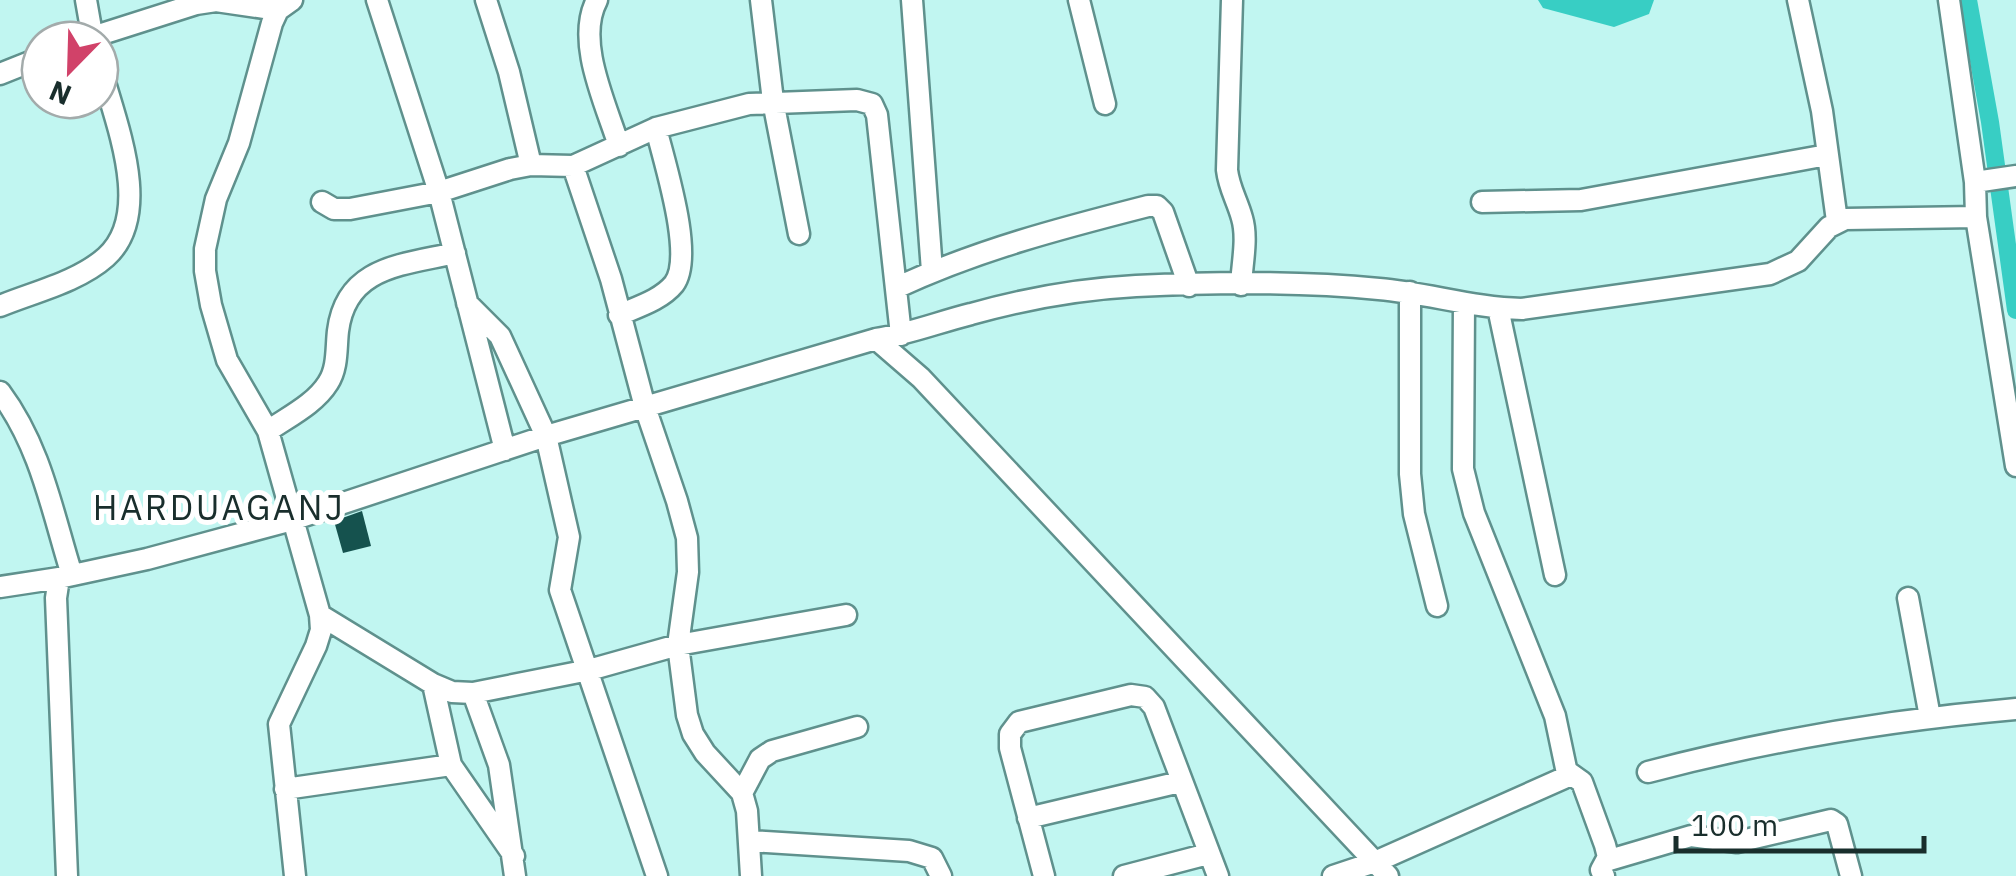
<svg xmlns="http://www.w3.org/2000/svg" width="2016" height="876" viewBox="0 0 2016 876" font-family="'IBM Plex Sans',sans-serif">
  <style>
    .water { fill: #38cec4 }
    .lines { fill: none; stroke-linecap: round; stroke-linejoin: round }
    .canal { stroke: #38cec4; stroke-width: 18 }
    .building { fill: #15524e }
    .minor-casing { stroke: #5f918d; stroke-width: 25 }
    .minor { stroke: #fff; stroke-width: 20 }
    .labels { text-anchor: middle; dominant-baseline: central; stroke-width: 10; stroke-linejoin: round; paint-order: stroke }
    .quarter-label { font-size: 35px; letter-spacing: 2.5px; fill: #192e2c; stroke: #fff }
  </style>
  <rect width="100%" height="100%" fill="#c1f6f1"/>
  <!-- water -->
  <path class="water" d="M1538,0H1654L1649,14L1614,27L1543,8Z"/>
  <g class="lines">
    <!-- canal -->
    <path class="canal" d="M1968,0L1990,122L2016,310"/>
  </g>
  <!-- building -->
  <path class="building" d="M362,511L371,546L343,553L334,521Z"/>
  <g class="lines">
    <defs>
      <path id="minor" d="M86,0L93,40
        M292,0L278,10L272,23L239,143L216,199L205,249V271L211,305L227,360L268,431L320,615L321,630L316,646L279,724L295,876
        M377,0L439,192L505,450
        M486,0L509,72L531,165
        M597,0C575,41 606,104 619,146
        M761,0L773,101L799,234
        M912,0L932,271
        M1079,0L1105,104
        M1232,0L1227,170C1229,188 1237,200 1242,218C1248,238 1242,264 1241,285
        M1798,0L1822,111L1837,221
        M1949,0L1975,182L1976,217L2016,466
        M83,40L196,4L216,1L278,10
        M0,74L40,58
        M573,166L611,279L645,407L677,501L687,538L688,572L678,645L687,715L693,734L705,753L742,793L747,811L751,876
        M1975,182L2016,176
        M322,202L334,209H350L439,192L510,169L531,165L573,166L656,128L749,104L857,100L872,104L877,115L901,335
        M1482,202L1581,200L1827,155
        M896,288C977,250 1062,228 1148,206H1157L1163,212L1189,286
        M1410,292V474L1414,514L1437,606
        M467,303L500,336L546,436L569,537L560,590L657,876
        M0,306C34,292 78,282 106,257C155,213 114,119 100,65
        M1498,308L1555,575
        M619,315C637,307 661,300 674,284C695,256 664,162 656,128
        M876,339C909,334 939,322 971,314C1024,299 1081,289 1136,286C1216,282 1300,281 1379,289C1427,293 1474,308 1522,309L1770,274L1798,261L1829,227L1845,219L1976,217
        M0,392C41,447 52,511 72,575
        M268,431C288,417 315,404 328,383C338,368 336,348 338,331C346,266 403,265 455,253
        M59,578L56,598L67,876
        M0,587L59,578L147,559L292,520L546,436L876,339L921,378L1388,876
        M1908,598L1930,717
        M320,615L433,684L452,692L473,693L589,670L678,645L846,615
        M433,684L451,765L514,856
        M473,693L499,765L515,876
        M1568,772L1582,782L1605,845L1608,857L1601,870L1604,876
        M1648,772C1769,740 1891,720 2016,709
        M285,789L451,765
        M742,793L760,759L772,751L857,727
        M1028,818L1180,782
        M750,841L909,851L932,858L941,876
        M1606,861L1691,836L1737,842L1831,820L1837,824L1851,876
        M1044,876L1010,748V734L1019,722L1131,695L1145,697L1154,707L1218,876
        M1124,876L1208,854
        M1333,876L1375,862L1564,778L1567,773L1555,716L1474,513L1463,469L1464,303"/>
    </defs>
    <!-- minor casing -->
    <use href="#minor" class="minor-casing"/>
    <!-- minor -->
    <use href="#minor" class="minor"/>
  </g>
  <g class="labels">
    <!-- quarter labels -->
    <g class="quarter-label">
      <text x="219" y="507">HARDUAGANJ</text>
    </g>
  </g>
  <!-- north arrow -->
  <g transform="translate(70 70) rotate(203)"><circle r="48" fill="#ffffff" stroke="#a3abab" stroke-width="2.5"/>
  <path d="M0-8L18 38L0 25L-18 38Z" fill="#d14269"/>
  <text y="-15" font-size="28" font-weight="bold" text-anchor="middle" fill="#192e2c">N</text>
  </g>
  <!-- scale -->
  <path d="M1676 836v15h248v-15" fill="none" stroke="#192e2c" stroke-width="5"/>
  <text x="1691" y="836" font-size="30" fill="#192e2c" stroke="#ffffff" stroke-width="8" paint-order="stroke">100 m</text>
</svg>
